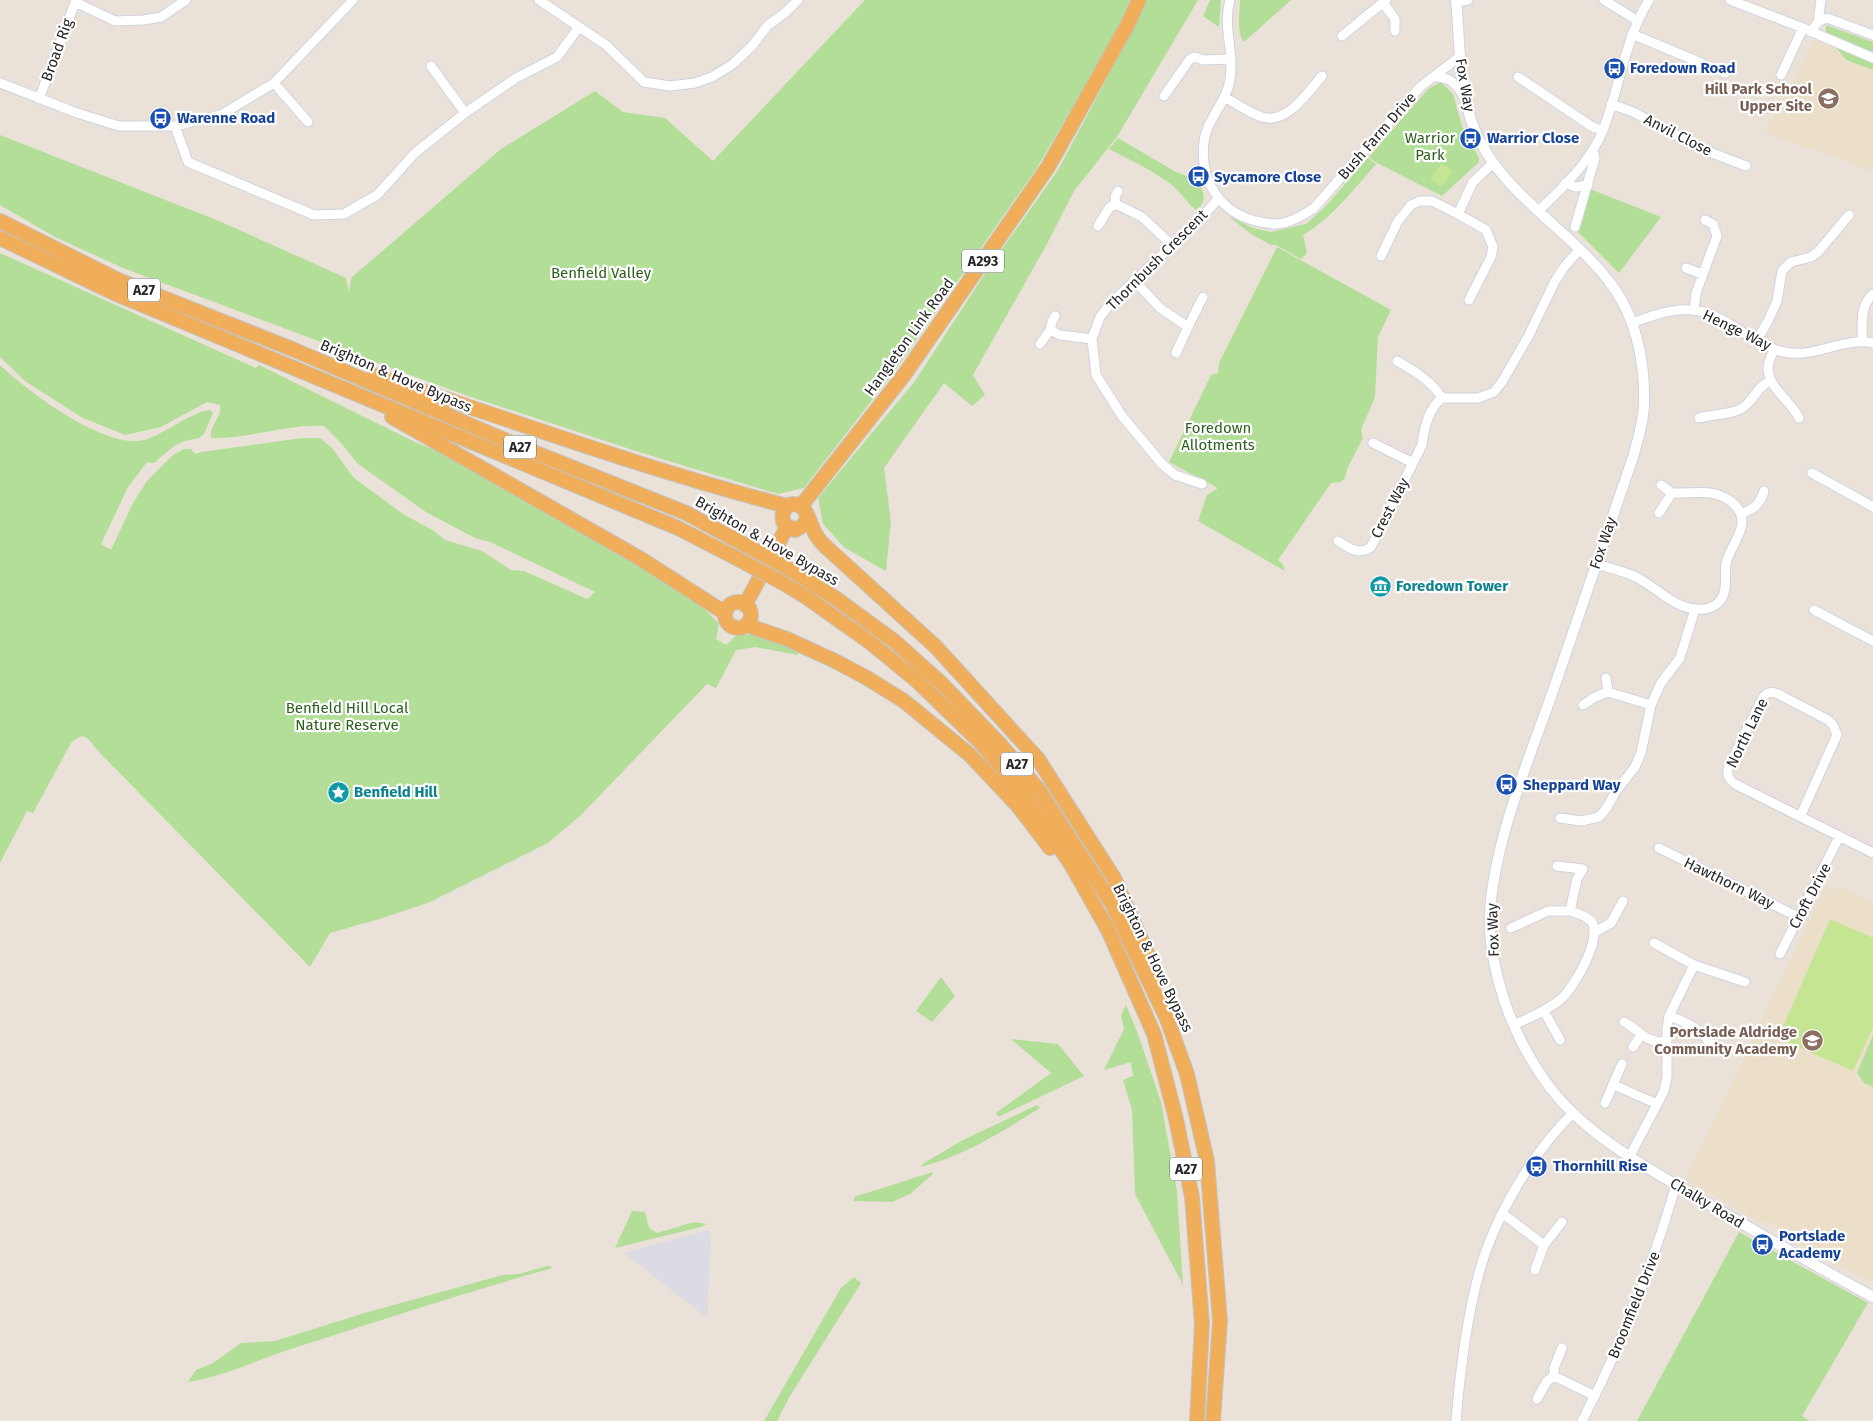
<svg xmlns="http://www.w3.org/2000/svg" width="1873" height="1421" viewBox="0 0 1873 1421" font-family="'Fira Sans',sans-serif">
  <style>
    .industrial { fill: #dcdae2 }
    .education { fill: #ebdfc9 }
    .green { fill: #b2de97 }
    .pitch { fill: #c5e593 }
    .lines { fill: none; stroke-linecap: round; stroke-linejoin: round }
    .minor-casing { stroke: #cfd3e0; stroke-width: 11 }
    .tertiary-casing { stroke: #cfd3e0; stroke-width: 12 }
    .trunk-casing { stroke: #c3c3c3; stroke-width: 16 }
    .minor { stroke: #fff; stroke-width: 9 }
    .tertiary { stroke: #fff; stroke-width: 10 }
    .trunk { stroke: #f0ae5b; stroke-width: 14 }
    .trunk-bridge-casing { stroke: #c3c3c3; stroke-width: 16; stroke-linecap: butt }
    .trunk-bridge { stroke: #f0ae5b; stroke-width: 14 }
    .labels { text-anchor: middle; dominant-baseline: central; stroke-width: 4.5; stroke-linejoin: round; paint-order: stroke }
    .shield { fill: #fff; stroke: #686868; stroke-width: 1 }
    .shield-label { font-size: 14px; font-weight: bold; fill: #272727 }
    .street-label { font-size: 15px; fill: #272727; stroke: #fff }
    .transit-label { font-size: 15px; font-weight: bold; fill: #164399; stroke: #fff; text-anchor: start }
    .education-label { font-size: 15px; font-weight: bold; fill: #785e54; stroke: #fff; text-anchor: end }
    .park-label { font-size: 15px; fill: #2c601c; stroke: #fff }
    .culture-label { font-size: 15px; font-weight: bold; fill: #0d838f; stroke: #fff; text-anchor: start }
  </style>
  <rect width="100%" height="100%" fill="#eae2d9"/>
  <!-- industrial -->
  <path class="industrial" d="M708,1230L711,1238L707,1318L624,1253Z"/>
  <!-- education -->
  <path class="education" d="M1814,40L1873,64V171L1765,132Z
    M1826,886L1836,891L1838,886L1873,903V1283L1782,1235L1774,1224L1759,1222L1686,1179Z"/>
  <!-- green -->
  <path class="green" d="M865,0H1130L1119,27L1037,168L896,369L804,488L778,494L642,453L468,396L361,357L123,268L55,237L0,205V135L219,221L346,278L349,293L351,278L501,149L595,91L623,112L665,118L713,161Z
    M1145,0H1198L1117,137L1074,191L1048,242L973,375L985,395L972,406L944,383L884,468L891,522L886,571L845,548L823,524L818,498L915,381L988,269L1058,170L1129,37Z
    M1210,0H1221L1219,27L1203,16Z
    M1240,0H1291L1244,42C1236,33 1240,12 1240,0Z
    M1826,25L1873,42V70L1846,60L1826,34Z
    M1441,82L1453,94L1462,126L1479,158V162L1442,196L1375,162L1369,157L1428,89Z
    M1118,138L1174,171L1198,181C1204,193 1208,201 1196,210C1185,201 1178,188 1165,180C1148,168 1128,159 1109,149Z
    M1368,158L1376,164C1354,189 1332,218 1303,235L1307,253L1301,259L1276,245H1271L1251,234L1228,216L1253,228L1271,232L1306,224L1325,207Z
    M1590,189L1661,217L1619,273L1578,232Z
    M1277,247L1391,310L1378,337L1375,397L1361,430L1363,438L1347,469L1345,478L1341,482L1331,483L1278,560L1282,563L1285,571L1198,521L1207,495L1218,488L1169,462L1211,375L1218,373L1219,363Z
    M0,253L256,368L259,365L415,442L467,464L608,545L703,607L719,624L716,639L726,645L737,635L757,634L800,648L798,655L755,647L736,650L716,688L707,684L581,815L548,843L430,902L386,917L330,933L310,967L98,751C89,740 85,729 71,743L33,813L27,811L0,863V365C27,391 109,453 147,439C166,433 193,411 210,410L213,413L204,434L199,438L184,441L174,446L154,463L147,462L128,487L101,544L111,550L133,503L147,481L173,455L184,449H191L195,454L201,452L302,438H320L332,448L354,478L403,514L434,531L445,540L482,551L511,570L524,571L587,599L595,592L490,542L475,538L426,512L358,464L342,444L324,426C286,424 249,439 211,438C209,425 222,418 220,405L207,402L161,427L125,435L81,417L25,381L0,357Z
    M941,977L955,996L932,1022L916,1011Z
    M1126,1005L1138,1034L1161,1102L1177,1191L1183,1285L1135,1194L1132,1110L1123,1080L1133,1076L1131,1062L1104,1070L1124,1029L1121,1015Z
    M1873,1035V1087L1864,1083L1857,1073Z
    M1011,1039L1058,1044L1084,1076L998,1117L996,1113L1051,1073Z
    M1037,1105L1040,1108C1005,1130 960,1158 920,1167L924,1163L963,1140Z
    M933,1172L932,1175L910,1194L892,1202L854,1201V1197Z
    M632,1211L645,1212L649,1228L657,1233L694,1222L707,1224L701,1227L615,1248Z
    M1739,1232L1868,1303L1802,1416L1810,1421H1637Z
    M547,1266L553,1267L549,1269C464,1293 381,1320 297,1347C262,1358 225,1376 188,1382L196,1370L213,1363L241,1343L275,1341L368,1312L503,1275L519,1274Z
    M854,1277L861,1283L790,1396L777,1421H764L841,1288Z"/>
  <!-- pitch -->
  <path class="pitch" d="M1442,163L1453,171L1441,187L1430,179Z
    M1830,919L1873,938V1027L1853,1071L1778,1038Z"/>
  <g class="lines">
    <defs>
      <path id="minor" d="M539,0L606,45L644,82L670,86L695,83L712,77L733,64L752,46L768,25L785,13L798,0
        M1230,0C1222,26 1235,54 1230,79C1227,102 1206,120 1204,142C1199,181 1221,215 1261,222C1269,224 1279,225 1287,222C1297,219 1305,214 1314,208L1420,87L1459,57
        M1604,0L1638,21
        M1730,0L1803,28L1873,58
        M75,2L115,21L143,20L161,17L186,0
        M1456,2L1468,0
        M1383,3L1395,19V31
        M1818,22L1821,0
        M1811,32L1818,22L1827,18L1873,35
        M1632,34L1725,73
        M1342,36L1386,0
        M431,66L465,113
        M1781,75L1803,28
        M1433,77C1449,76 1456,83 1464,97
        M1518,77L1591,126L1603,131
        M0,83L77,113L119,126H175L221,115L274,83L353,0
        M274,83L308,122
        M1164,96L1190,59L1195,57L1203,60L1231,59
        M1224,97C1236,103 1249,113 1262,117C1287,125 1308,92 1322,76
        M39,99L76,0
        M1611,104L1633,112L1707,151L1746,166
        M175,126L188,162L314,215L344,214L377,195L415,153L465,113L516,78L557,57L579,27
        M1565,183L1576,187L1588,185
        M1116,204L1115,197L1118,191
        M1538,211C1561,190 1592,160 1603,130C1620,87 1624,41 1649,0
        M1458,214L1473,182L1493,163
        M1098,226L1109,208L1116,204L1142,217L1172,245
        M1575,227L1595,158L1593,151
        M1381,256L1398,221L1411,205L1420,201H1432L1458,214L1486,230L1493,247L1491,257L1469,300
        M1686,268L1702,274
        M1134,280L1160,308L1188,327L1203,297
        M1694,310L1696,293L1717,236L1713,224L1705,220
        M1055,316L1052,322L1050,330L1060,335L1092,339
        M1632,323C1658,313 1687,303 1714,316C1728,322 1741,332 1754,339C1765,345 1777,352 1790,353C1819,356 1845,337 1873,343
        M1757,340L1768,321L1777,301L1782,271L1791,262L1811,257L1818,252L1849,215
        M1862,341C1863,323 1859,307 1873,294
        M1040,344L1050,330
        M1774,349C1772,355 1768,362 1768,368C1768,388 1791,401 1799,418
        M1176,353L1188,327
        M1397,361C1414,371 1432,381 1442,398H1478L1494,392L1502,382L1529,335L1555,281L1565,266L1580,249
        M1699,418C1713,414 1734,415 1745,406C1757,396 1755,389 1770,381
        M1373,443L1413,463
        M1812,473L1873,507
        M1202,484L1175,475L1162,464L1122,416L1096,375L1092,339L1100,317L1111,303L1204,215L1218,199
        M1661,485L1672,493
        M1741,514C1755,508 1759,506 1764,491
        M1338,541C1349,548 1359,556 1371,547L1422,445C1424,428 1428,409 1442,398
        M1596,564C1609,568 1624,571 1636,577C1658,588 1677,612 1704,609C1709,609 1714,606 1718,603C1731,589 1722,575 1727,560C1733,541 1753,523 1734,504C1716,487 1694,494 1672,493L1659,513
        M1814,610L1873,641
        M1606,678L1608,692
        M1583,705L1595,697L1608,692L1651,705
        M1800,817L1837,735L1833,725L1828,720L1778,694C1771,691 1767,692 1763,697L1729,766C1726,774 1728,779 1735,784L1873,853
        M1560,818L1581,821L1599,817L1606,809L1616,791L1635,767L1641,753L1651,705L1661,683L1680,658L1695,609
        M1659,848L1798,917
        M1511,928L1548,911H1570
        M1595,932L1611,923L1623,901
        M1654,943L1694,965L1745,982
        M1780,954L1839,837
        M1544,1011L1560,1040
        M1669,1016C1690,1023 1703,1031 1715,1050
        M1624,1022C1641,1031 1645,1043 1667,1042
        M1514,1025C1530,1017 1547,1011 1561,999C1574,988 1604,936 1591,921C1585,915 1577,913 1570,911L1577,879L1583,869L1557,866
        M1633,1047L1641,1035
        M1614,1085L1657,1104
        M1605,1103L1622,1064
        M1630,1156L1664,1091L1667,1077V1029L1669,1016L1694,965
        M1502,1213L1544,1245
        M1535,1270L1544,1245L1562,1222
        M1554,1376L1595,1396
        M1537,1399L1547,1381L1554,1376V1368L1562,1348
        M1456,1421C1460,1372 1466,1321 1479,1273C1494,1218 1532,1153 1573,1113
        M1582,1421C1622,1345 1652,1267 1676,1185"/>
      <path id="tertiary" d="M1456,0C1461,47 1457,98 1480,141C1496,173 1523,197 1549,221C1570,240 1591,258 1608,280C1635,313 1645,360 1644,402C1644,420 1638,439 1633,457C1606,534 1580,611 1554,688C1530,757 1495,838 1490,911C1488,946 1497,981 1509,1014C1524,1051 1546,1088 1575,1115C1610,1148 1653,1171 1693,1195C1753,1230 1812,1264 1873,1297"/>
      <path id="trunk" d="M0,221L118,280L292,349L526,449L686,513L747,546
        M0,238L114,293L678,528L738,559
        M374,375C511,420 647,470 787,506
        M392,417L641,559L725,613
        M801,506L904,375L1048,167L1128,24L1139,0
        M807,518L804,525L795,530L785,525C778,515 787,498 800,506C807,509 811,526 815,533C817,538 821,542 825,546L936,647L1038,759L1114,878L1148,955L1154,975
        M793,571L838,600L894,641L942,684L999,743L1039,790L1112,904L1167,1019L1187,1074L1207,1161L1220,1321L1213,1421
        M783,583L806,597L871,643L916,680L981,743L1025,795L1072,866L1108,930L1154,1034L1176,1119L1192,1197L1202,1324L1197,1421
        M725 615a13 13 0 1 1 26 0a13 13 0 1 1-26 0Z
        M745,605L787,527
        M746,625L787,639L835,661L867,678L904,701L970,755L1018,806L1050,848"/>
    </defs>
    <!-- minor casing -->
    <use href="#minor" class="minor-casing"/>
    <!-- tertiary casing -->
    <use href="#tertiary" class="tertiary-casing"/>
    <!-- trunk casing -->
    <use href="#trunk" class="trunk-casing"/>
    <!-- minor -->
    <use href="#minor" class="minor"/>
    <!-- tertiary -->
    <use href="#tertiary" class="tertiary"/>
    <!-- trunk -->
    <use href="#trunk" class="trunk"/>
    <defs>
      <path id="trunk-bridge" d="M747,546L793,571
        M738,559L783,583"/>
    </defs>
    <!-- trunk-bridge casing -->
    <use href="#trunk-bridge" class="trunk-bridge-casing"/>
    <!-- trunk-bridge -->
    <use href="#trunk-bridge" class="trunk-bridge"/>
  </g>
  <!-- icons -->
  <defs>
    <symbol id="bus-disc" viewBox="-11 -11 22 22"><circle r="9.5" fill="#1a4fb4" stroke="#fff"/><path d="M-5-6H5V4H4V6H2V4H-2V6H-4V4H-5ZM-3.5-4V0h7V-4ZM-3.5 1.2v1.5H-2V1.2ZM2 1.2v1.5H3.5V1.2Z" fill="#fff"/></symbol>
    <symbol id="school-disc" viewBox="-11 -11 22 22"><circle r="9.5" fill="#8d6e63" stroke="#fff"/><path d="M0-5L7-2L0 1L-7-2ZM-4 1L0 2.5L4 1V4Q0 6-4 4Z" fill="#fff"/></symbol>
    <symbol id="museum-disc" viewBox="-11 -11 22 22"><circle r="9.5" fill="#0f9aa8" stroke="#fff"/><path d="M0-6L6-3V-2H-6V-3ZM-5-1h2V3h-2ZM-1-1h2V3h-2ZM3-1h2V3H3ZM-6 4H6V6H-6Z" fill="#fff"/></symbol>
    <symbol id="sight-disc" viewBox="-11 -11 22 22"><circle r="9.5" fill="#0f9aa8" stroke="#fff"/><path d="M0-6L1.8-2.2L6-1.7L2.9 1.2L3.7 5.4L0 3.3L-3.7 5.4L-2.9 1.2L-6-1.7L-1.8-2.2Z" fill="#fff"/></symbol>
  </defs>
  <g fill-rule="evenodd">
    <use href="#bus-disc" x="1602" y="56" width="25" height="25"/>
    <use href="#school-disc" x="1816" y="86" width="25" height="25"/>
    <use href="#bus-disc" x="148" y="106" width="25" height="25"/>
    <use href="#bus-disc" x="1458" y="126" width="25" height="25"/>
    <use href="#bus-disc" x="1186" y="164" width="25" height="25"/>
    <use href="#museum-disc" x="1368" y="574" width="25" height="25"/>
    <use href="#bus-disc" x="1494" y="772" width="25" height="25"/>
    <use href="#sight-disc" x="326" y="780" width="25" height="25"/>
    <use href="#school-disc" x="1800" y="1028" width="25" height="25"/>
    <use href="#bus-disc" x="1524" y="1154" width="25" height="25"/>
    <use href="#bus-disc" x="1750" y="1232" width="25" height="25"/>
  </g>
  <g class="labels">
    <!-- shield labels -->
    <g class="shield">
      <rect x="962" y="249.5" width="42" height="23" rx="4"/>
      <rect x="128" y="278.5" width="32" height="23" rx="4"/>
      <rect x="504" y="435.5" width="32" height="23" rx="4"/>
      <rect x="1001" y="752.5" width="32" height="23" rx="4"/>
      <rect x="1170" y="1157.5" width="32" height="23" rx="4"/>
    </g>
    <g class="shield-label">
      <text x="983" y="261">A293</text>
      <text x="144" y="290">A27</text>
      <text x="520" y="447">A27</text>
      <text x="1017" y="764">A27</text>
      <text x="1186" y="1169">A27</text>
    </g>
    <!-- street labels -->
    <g class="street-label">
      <text transform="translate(57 50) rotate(-70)">Broad Rig</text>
      <text transform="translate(1465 85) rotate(80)">Fox Way</text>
      <text transform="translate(1678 135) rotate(27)">Anvil Close</text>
      <text transform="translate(1377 136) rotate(-49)">Bush Farm Drive</text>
      <text transform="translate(1157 260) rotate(-45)">Thornbush Crescent</text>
      <text transform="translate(1737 330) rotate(26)">Henge Way</text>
      <text transform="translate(909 337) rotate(-54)">Hangleton Link Road</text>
      <text transform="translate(396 376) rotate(23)">Brighton &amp; Hove Bypass</text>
      <text transform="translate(1390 508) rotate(-63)">Crest Way</text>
      <text transform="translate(767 541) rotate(30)">Brighton &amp; Hove Bypass</text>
      <text transform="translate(1603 543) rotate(-71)">Fox Way</text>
      <text transform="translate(1747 733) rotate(-64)">North Lane</text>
      <text transform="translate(1729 883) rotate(26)">Hawthorn Way</text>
      <text transform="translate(1810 896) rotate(-62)">Croft Drive</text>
      <text transform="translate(1493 930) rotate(-92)">Fox Way</text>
      <text transform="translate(1153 958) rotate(64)">Brighton &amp; Hove Bypass</text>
      <text transform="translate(1707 1203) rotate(31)">Chalky Road</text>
      <text transform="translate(1634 1305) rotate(-68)">Broomfield Drive</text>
    </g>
    <!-- transit labels -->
    <g class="transit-label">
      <text x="1630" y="68">Foredown Road</text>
      <text x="177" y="118">Warenne Road</text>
      <text x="1487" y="138">Warrior Close</text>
      <text x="1214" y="177">Sycamore Close</text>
      <text x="1523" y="785">Sheppard Way</text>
      <text x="1553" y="1166">Thornhill Rise</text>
      <text x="1779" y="1236">Portslade<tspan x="1779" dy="17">Academy</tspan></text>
    </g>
    <!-- education labels -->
    <g class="education-label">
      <text x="1812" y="89">Hill Park School<tspan x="1812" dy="17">Upper Site</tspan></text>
      <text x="1797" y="1032">Portslade Aldridge<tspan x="1797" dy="17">Community Academy</tspan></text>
    </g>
    <!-- park labels -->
    <g class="park-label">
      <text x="1430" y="138">Warrior<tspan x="1430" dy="17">Park</tspan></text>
      <text x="601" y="273">Benfield Valley</text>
      <text x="1218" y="428">Foredown<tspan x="1218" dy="17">Allotments</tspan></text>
      <text x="347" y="708">Benfield Hill Local<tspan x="347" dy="17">Nature Reserve</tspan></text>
    </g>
    <!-- culture labels -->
    <g class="culture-label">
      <text x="1396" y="586">Foredown Tower</text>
      <text x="354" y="792">Benfield Hill</text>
    </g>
  </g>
</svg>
